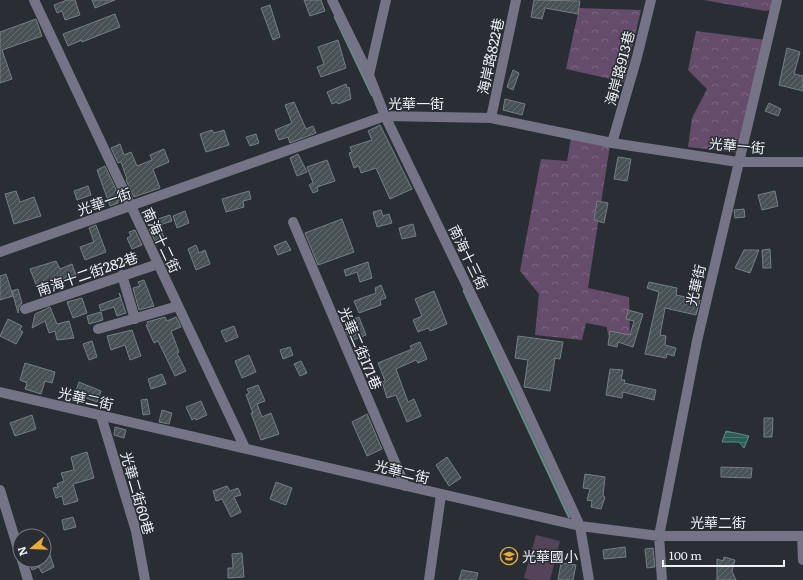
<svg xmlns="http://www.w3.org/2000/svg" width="803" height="580" viewBox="0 0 803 580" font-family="Literata,'Noto Sans TC',serif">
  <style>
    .forest { fill: url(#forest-crowns) }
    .pitch { fill: #554359 }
    .water { fill: url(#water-rules); stroke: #648a85 }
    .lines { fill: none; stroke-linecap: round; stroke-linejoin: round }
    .stream { stroke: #648a85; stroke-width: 2.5 }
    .building { fill: url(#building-hatch); stroke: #757f82 }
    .minor { stroke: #757486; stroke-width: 10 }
    .labels { text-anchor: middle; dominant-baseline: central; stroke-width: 3; stroke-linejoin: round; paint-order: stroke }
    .street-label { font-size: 14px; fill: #edf0f4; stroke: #292e34 }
    .poi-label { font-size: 14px; fill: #edf0f4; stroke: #292e34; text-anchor: start }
  </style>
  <defs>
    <pattern id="forest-crowns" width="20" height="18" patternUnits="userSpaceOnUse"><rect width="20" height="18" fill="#664c6b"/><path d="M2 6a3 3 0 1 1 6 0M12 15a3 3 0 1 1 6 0" fill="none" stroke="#7c6681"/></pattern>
    <pattern id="water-rules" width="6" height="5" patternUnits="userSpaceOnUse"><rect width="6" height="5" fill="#295e56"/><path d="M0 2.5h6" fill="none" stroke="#48756f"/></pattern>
    <pattern id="building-hatch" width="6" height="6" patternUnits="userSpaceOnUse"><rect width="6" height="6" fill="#485154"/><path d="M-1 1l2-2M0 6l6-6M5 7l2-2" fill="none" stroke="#636a6d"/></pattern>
  </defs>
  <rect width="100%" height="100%" fill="#292e34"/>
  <!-- forest -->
  <path class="forest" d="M704,0H775L772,9L766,11Z
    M579,8L641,10L624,82L566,69Z
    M696,31L766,40L741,153L688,147L692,118L707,89L688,70Z
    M571,138L610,145L588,288L629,297L630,336L608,335L607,327L586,323L582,340L535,335L539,294L520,271L541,159L567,161Z"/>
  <!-- pitch -->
  <path class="pitch" d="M536,535L560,541L550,580H531L524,578Z"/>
  <!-- water -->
  <path class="water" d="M726,431L749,436L744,448L739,442H722Z"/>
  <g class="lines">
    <!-- stream -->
    <path class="stream" d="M335,17L372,95
      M464,291L569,517"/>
  </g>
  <!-- building -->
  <path class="building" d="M67,0H75L80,15L65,20L62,11L57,13L54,5Z
    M92,0H115L95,8Z
    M304,0H321L325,11L310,16Z
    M534,0L580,1L578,14L545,8L542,19L531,17Z
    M270,5L280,37L273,40L261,8Z
    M115,14L120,27L82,42V40L68,46L63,34Z
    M36,19L42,36L2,50L12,79L0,83V32Z
    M338,40L346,68L321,77L317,67L324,64L318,47Z
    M787,48L800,52L794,74L803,76V91L779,85Z
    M513,70L519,73L513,90L507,87Z
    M346,84L347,88L349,87L351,99L338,104L337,102L332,104L327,92Z
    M505,99L525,104L522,115L503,110Z
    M294,102L306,129L313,126L316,133L290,143L288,137L279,140L275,130L292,123L285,105Z
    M769,103L781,109L778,116L765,111Z
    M380,125L412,189L390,199L376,168L361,173L359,166L354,168L349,153L352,152L350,147L372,140L368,131Z
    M212,130L214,133L224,130L229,145L206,152L200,134Z
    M256,134L259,143L250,146L246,137Z
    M120,144L124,155L131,152L137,166L152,160L150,155L164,149L169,162L153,169L160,188L134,197L126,180L127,179L121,162L118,163L111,148Z
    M298,154L307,172L297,176L290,158Z
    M618,157L631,159L627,181L614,179Z
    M327,160L335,181L317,187L318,191L313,193L309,185L313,183L307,167Z
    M105,166L121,200L118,201V203L110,206L97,170Z
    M88,186L91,195L77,200L74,191Z
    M16,191L20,202L34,197L41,216L14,224L5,194Z
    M249,191L251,199L243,201L244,207L226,212L222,199Z
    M775,191L778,206L762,210L758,195Z
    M597,201L608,203L604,223L594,220Z
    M744,209L745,217L735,218L734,210Z
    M381,210L383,216L389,214L392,223L377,227L373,212Z
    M185,211L189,223L177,228L173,216Z
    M170,215L172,221L160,225L158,219Z
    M342,219L354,252L318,265L305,233Z
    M413,224L416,236L402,239L399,228Z
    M96,225L106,252L85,260L80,247L94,242L89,228Z
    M159,225L165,240L156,243L149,229Z
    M135,230L142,245L132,249L127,238L131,236L129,232Z
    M286,241L291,250L278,255L274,246Z
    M196,245L199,253L205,250L210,264L196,270L188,249Z
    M770,249L771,268H763L762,250Z
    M744,250H759L750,273L735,268Z
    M56,261L60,269L72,264L76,275L51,285L50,282L37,287L30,269Z
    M368,262L372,278L360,282L357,272L346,276L344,270Z
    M6,274L13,296L0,300V276Z
    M144,280L154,306L139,310L133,288L140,286L138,282Z
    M649,282L677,288L676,295L700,300L696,315L665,308L660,335L666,336L665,345L676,348L674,356L667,354L666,358L645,354L659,292L647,288Z
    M381,285L386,298L380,300L381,305L359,313L354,301L376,293L375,288Z
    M18,289L22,303L19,307L18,313L12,291Z
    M434,291L447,324L430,331L428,328L418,332L413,320L422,316L415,299Z
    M119,293L126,313L117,316L114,307L101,311L99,305L121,297Z
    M82,298L87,313L73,318L67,302Z
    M50,307L57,324L69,321L74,338L57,340L55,331L49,333L45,321L32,328L35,314Z
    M628,310L643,314L633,347L618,342L617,347L608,345L610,331L630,335L634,321L626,319Z
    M101,312L103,320L89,324L87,316Z
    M165,317L167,321L176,317L181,327L171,331L179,352L177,353L186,371L175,376L158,341L154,343L146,325L148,324L147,322Z
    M359,317L366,335L351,341L346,331L353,328L350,320Z
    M8,319L22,326L20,330L23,332L16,344L0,336Z
    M234,326L238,337L226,342L221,331Z
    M132,330L141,356L130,360L125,345L111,350L107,336Z
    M518,336L563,342L560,359L555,358L550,391L524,387L528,360L515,358Z
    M92,341L97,357L89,360L83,344Z
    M420,342L427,359L418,363L416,360L396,369L408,402L414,399L421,416L407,422L396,395L387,398L382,382L385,381L378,363L412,349L410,346Z
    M290,347L293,355L283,359L280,350Z
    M249,355L256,372L242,378L235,361Z
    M301,361L307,373L300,376L294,364Z
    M25,363L55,372L52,383L45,381L41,394L25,389L27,383L20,380Z
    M610,369L623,370L621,380H625L624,383L656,390L654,400L623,392L622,398L606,395Z
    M162,374L166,384L151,389L148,379Z
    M79,382L101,391L97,402L75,394Z
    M258,385L265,401L257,404L262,417L271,413L279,434L261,440L251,413H253L246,395L249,393L247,389Z
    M147,399L150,414L143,415L141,400Z
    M201,401L207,415L196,420L195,418L192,420L186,407Z
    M162,410L172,413L169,424L159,422Z
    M367,414L382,449L367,456L352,422Z
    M32,415L36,429L15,436L10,423Z
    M764,418H773L772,437H764Z
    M115,427L126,430L124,438L114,435Z
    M87,452L94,478L73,484L78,501L64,505L62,496L56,498L53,488L58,487L57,484L64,481L61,473L74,470L71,457Z
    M447,457L461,478L449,486L436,465Z
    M721,467L752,468L751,478L721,477Z
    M585,474L605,477L603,496L605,497L601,509L591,507L592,501L587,500L590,489L583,488Z
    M276,482L292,488L286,505L270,499Z
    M227,486L230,491L238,488L241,495L234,497L241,512L231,517L222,499L216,501L213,491Z
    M73,517L76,527L64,530L62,520Z
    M44,540H45L54,567L42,573L39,567L32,570L29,560H44Z
    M625,547L626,557L604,559L603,550Z
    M653,548L655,567L647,568L645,549Z
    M242,553L244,577L228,578V568H233L232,554Z
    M724,557L735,560L732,571L736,580H717V559L723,561Z
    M561,563L576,565L573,580H558Z
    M462,570L478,573L476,580H459Z"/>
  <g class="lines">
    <!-- minor -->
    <path class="minor" d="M34,0L245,448
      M332,0L369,75L385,116L512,379L580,526L589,580
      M369,75L386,0
      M491,118L516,0
      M612,143L637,57L651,0
      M293,222L405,486
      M0,252L385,116L491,118L612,143L738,162H803
      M122,275L135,319
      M25,309L158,264
      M98,329L178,306
      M0,392L580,526L659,536H803
      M101,416L136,531L145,580
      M0,490L20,555
      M802,536L803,560
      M22,560L28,580
      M429,580L441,495
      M662,580L659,536L697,341L777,0"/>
  </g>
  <!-- icons -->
  <defs>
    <symbol id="school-ring" viewBox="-11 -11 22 22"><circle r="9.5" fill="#292e34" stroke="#eaaa39" stroke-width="1.5"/><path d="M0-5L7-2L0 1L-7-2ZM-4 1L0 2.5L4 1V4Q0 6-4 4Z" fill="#eaaa39"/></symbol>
  </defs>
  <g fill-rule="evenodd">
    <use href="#school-ring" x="499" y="546" width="20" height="20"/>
  </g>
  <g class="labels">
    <!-- street labels -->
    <g class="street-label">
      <text transform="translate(490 56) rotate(-78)">海岸路822巷</text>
      <text transform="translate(619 68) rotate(-75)">海岸路913巷</text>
      <text x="416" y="103">光華一街</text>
      <text transform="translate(737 145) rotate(5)">光華一街</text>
      <text transform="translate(104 201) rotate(-19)">光華一街</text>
      <text transform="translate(162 240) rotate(65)">南海十二街</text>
      <text transform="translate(469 257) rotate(64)">南海十三街</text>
      <text transform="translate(87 273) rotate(-19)">南海十二街282巷</text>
      <text transform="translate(695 285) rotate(-77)">光華街</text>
      <text transform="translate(361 348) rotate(67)">光華二街171巷</text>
      <text transform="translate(86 398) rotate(13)">光華二街</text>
      <text transform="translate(402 471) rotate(14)">光華二街</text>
      <text transform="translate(138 493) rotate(74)">光華二街60巷</text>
      <text x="718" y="522">光華二街</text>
    </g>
    <!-- poi labels -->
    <g class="poi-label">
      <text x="522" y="556">光華國小</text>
    </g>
  </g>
  <!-- north arrow -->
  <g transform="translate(32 548) rotate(251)"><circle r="19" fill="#292e34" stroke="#777c81"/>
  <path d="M0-3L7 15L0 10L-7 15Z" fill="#eaaa39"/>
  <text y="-6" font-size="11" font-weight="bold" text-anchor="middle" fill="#edf0f4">N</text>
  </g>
  <!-- scale -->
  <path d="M663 560v6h121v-6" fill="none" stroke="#edf0f4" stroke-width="2"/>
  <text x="669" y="560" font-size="12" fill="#edf0f4" stroke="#292e34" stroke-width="3" paint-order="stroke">100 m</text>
</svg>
